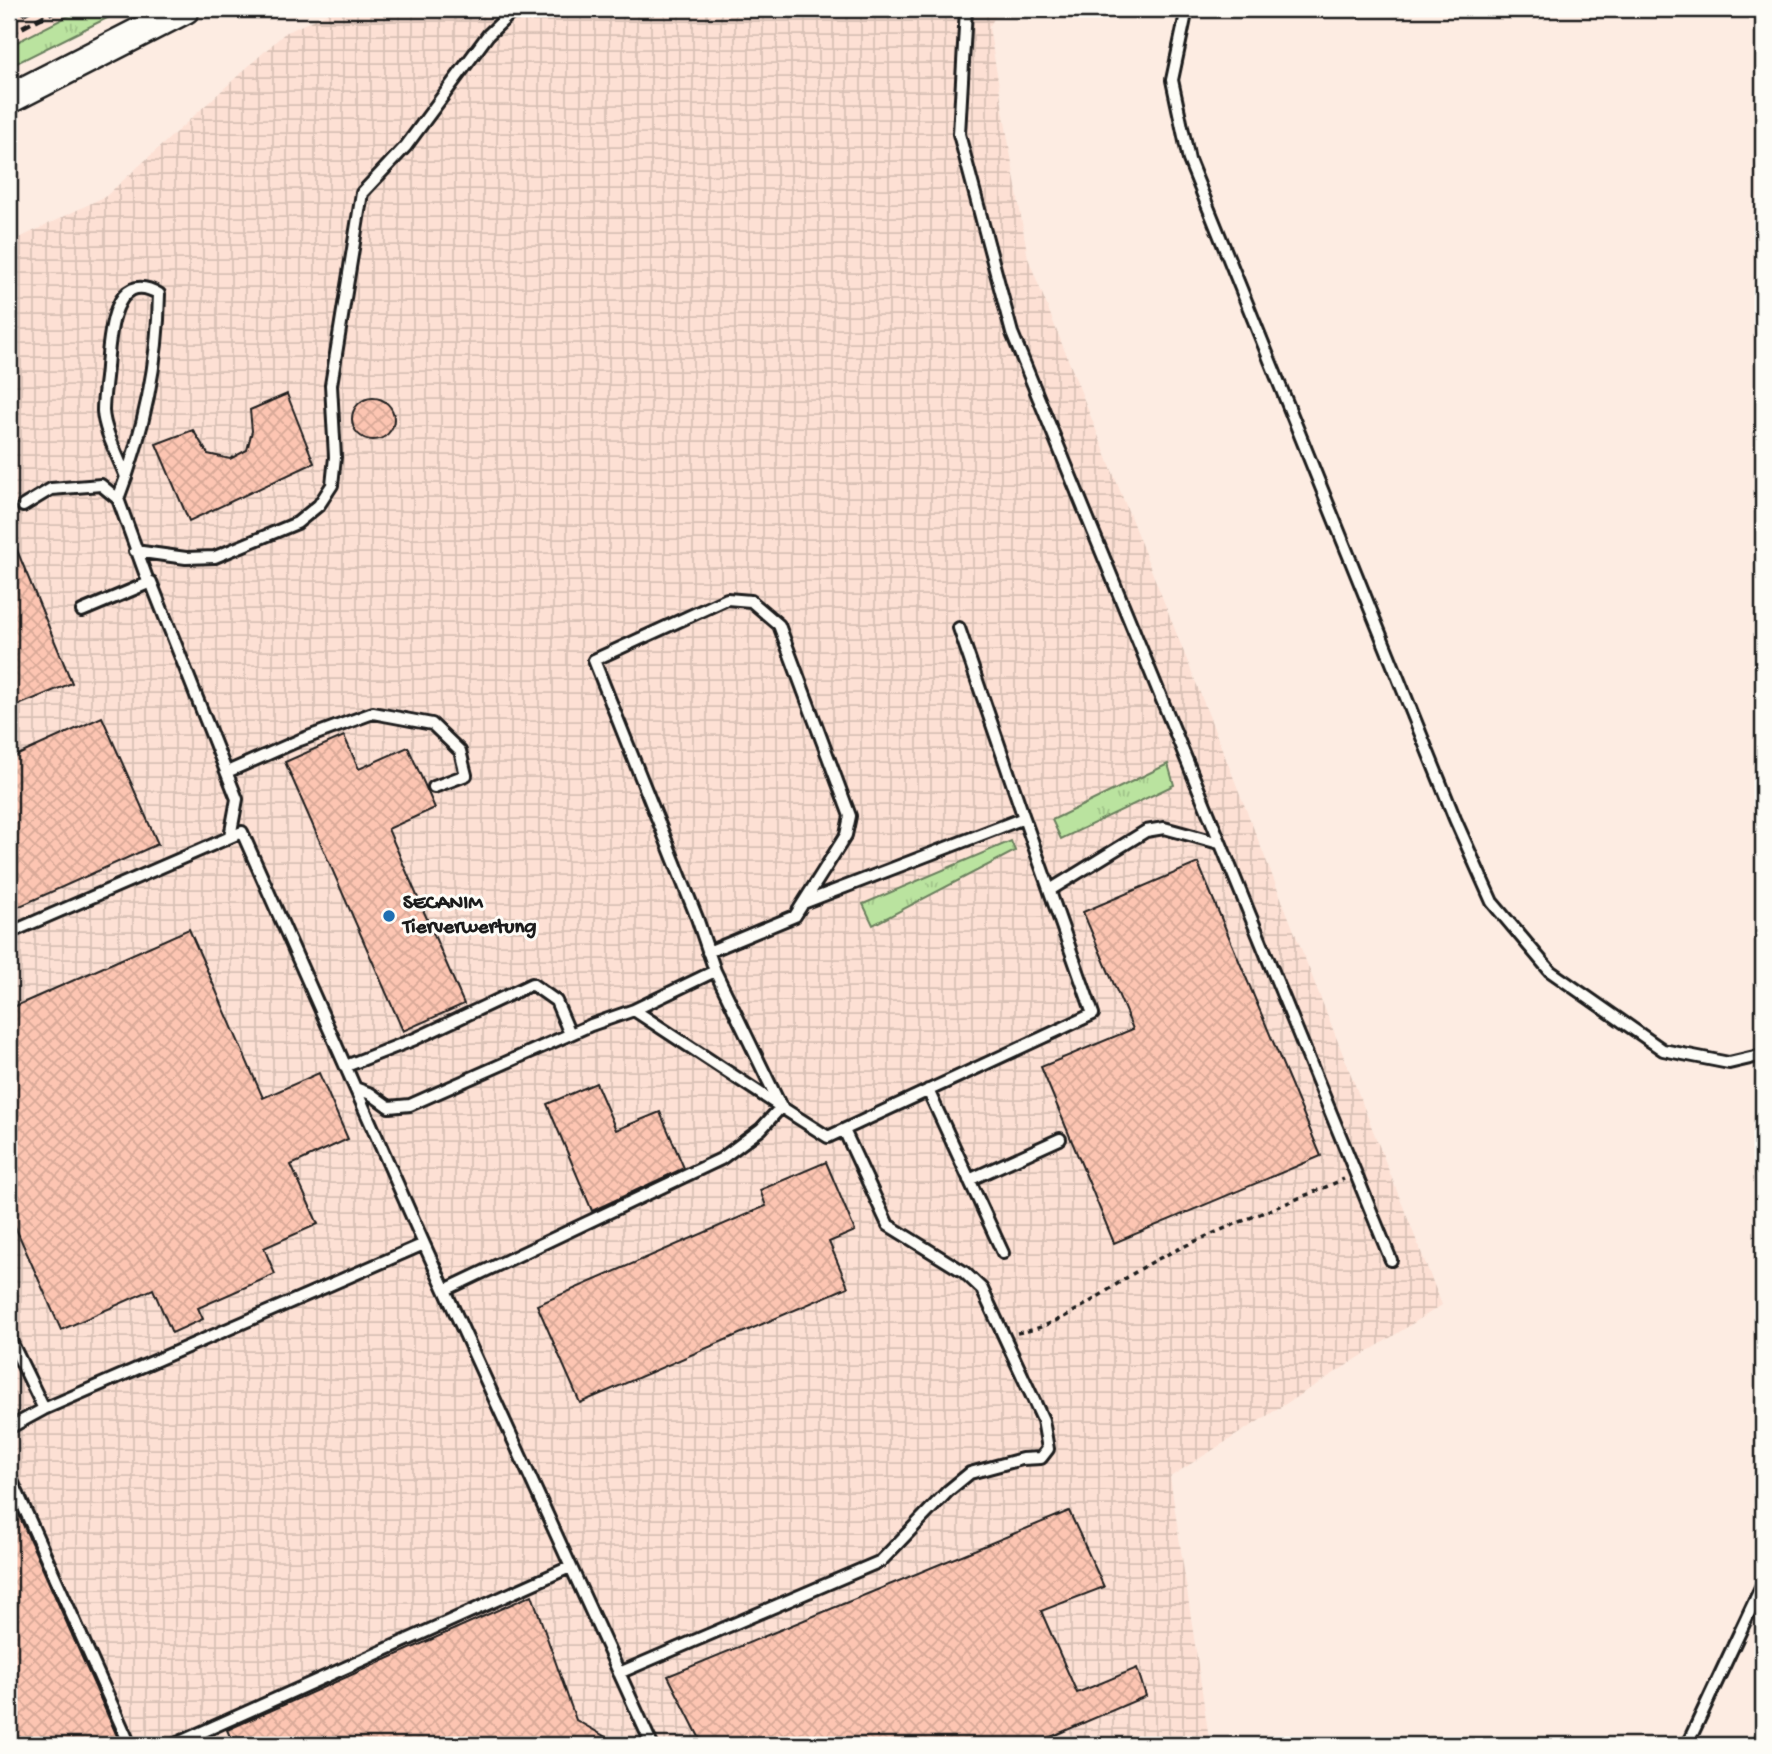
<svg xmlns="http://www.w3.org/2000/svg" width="1772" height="1754" viewBox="0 0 1772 1754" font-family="'Gochi Hand',sans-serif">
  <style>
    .built { fill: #fde0d4 }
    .industrial { fill: url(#industrial-grid) }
    .grass { fill: url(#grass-tufts); stroke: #6b805e; stroke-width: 2 }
    .building { fill: url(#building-cross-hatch); stroke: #1c1c1c; stroke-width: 2 }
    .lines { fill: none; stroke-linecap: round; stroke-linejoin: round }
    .service-casing { stroke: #1c1c1c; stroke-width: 16 }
    .tertiary-casing { stroke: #1c1c1c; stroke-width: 33 }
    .path { stroke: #1c1c1c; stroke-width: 3.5; stroke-dasharray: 5 5; stroke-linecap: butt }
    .service { stroke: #fdfcf7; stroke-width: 10 }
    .tertiary { stroke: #fdfcf7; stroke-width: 28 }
    .rail { stroke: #1c1c1c; stroke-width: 5; stroke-dasharray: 10 5; stroke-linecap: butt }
    .poi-dot { fill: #1f6fb2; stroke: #fdfcf7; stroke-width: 2.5 }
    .labels { text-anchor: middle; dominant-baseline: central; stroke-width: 6; stroke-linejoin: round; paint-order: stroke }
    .poi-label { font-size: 21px; font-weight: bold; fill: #1c1c1c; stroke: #fdfcf7; text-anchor: start }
  </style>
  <defs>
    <pattern id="industrial-grid" width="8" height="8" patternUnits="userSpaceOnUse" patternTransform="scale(1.75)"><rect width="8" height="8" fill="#fde0d4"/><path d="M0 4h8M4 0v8" fill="none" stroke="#d8c0b5"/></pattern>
    <pattern id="grass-tufts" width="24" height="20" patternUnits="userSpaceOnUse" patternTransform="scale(1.75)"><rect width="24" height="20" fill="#bae39f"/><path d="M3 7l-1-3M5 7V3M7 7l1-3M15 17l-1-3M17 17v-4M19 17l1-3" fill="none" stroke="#9fc288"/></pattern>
    <pattern id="building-cross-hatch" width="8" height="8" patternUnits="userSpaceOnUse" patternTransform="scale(1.75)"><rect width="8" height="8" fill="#fdc5b2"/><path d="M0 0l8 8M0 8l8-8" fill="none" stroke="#d8a998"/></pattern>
  </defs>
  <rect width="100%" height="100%" fill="#fdece2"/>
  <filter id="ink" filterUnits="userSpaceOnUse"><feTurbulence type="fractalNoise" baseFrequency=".0143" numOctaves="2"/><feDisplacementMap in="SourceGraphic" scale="14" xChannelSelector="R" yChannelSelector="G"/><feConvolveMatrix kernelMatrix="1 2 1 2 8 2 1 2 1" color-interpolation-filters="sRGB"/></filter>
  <g filter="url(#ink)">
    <!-- built -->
    <path class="built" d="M9,9H82L9,46Z"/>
    <!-- industrial -->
    <path class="industrial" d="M337,9H1000L989,27L1028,258L1442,1305L1170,1477L1210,1745H9V243L106,196L285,33Z"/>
    <!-- grass -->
    <path class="grass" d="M82,9H125L9,67V46Z
      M1168,764L1174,785L1061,839L1052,820Z
      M1011,841L1015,851L873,925L863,904Z"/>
    <!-- building -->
    <path class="building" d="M287,394L314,463L189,521L156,444L193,430L208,454L230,459L247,450L252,431L250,410Z
      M352 419a21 21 0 1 1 42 0a21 21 0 1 1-42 0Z
      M9,531L72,683L9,709Z
      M102,717L158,844L9,911V759Z
      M344,736L359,769L408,747L435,808L388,829L464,1004L403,1031L285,762Z
      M1198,863L1321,1156L1114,1243L1041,1067L1133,1029L1083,912Z
      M189,929L263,1098L319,1073L348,1139L291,1165L318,1224L264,1248L275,1274L198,1308L203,1319L172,1333L153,1289L61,1330L9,1213V1009Z
      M596,1083L616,1130L660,1112L684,1168L592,1211L547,1104Z
      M826,1162L855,1231L829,1242L848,1287L580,1403L537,1305L766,1206L760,1190Z
      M9,1493L121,1745H9Z
      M1069,1511L1104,1587L1041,1611L1077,1693L1137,1668L1146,1696L1032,1745H703L668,1676Z
      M532,1595L576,1720L620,1745H234L227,1730Z"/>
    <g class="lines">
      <defs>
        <path id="service" d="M966,9L959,134L1012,333L1391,1260
          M1187,9L1172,80L1189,160L1455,819L1492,902L1550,971L1663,1050L1729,1063L1763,1055
          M118,499C143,434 158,363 159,294C113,266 109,339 107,367C106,382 103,396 103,411C104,431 119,458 126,477
          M23,506L51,489L101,485L118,499L149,584
          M135,551L186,558L215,557L297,523L319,505L332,485L335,457L331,385L362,193L406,146L488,35L515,9
          M82,611L151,582L237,799L230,837
          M227,772L300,740L373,713L432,724L460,751L466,775L434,787
          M1050,890L1146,831L1164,828L1219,843
          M803,903L1024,818L959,628
          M9,933L242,832L424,1244
          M715,971L781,1107L828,1137L1093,1014L1024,818
          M634,1010L715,971L697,918L594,660L727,599L751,601L779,625L850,816L846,835L795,916L708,952
          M346,1066L415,1039L532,984L556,1001L570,1034
          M355,1088L371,1094L389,1107L410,1105L591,1025L634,1010L781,1107L761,1129L721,1159L445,1290
          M928,1090L1003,1253
          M969,1180L1060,1139
          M9,1337L44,1409L9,1428
          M44,1409L424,1244L652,1745
          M9,1474L130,1745
          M619,1673L881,1561L948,1491L970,1473L1022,1459L1041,1458L1048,1449L1043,1420L982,1289L964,1272L888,1225L844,1130
          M173,1745L570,1567
          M1687,1745L1763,1583"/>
        <path id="tertiary" d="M9,99L185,9"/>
      </defs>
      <!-- service casing -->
      <use href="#service" class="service-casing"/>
      <!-- tertiary casing -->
      <use href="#tertiary" class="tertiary-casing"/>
      <!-- path -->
      <path class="path" d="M1017,1333C1069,1325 1112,1283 1158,1259C1217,1229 1283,1206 1344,1179"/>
      <!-- service -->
      <use href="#service" class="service"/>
      <!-- tertiary -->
      <use href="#tertiary" class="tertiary"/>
      <!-- rail -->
      <path class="rail" d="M9,21L32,9
        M9,34L58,9"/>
    </g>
  </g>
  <!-- markers -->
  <circle class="poi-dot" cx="389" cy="916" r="7"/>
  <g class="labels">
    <!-- poi labels -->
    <g class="poi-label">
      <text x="403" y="904">SECANIM<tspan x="403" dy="24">Tierverwertung</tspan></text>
    </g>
  </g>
  <!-- margin -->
  <rect width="1772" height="1754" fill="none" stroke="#fdfcf7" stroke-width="35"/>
  <rect x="18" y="18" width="1737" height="1719" fill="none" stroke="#1c1c1c" stroke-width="2.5" filter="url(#ink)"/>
</svg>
